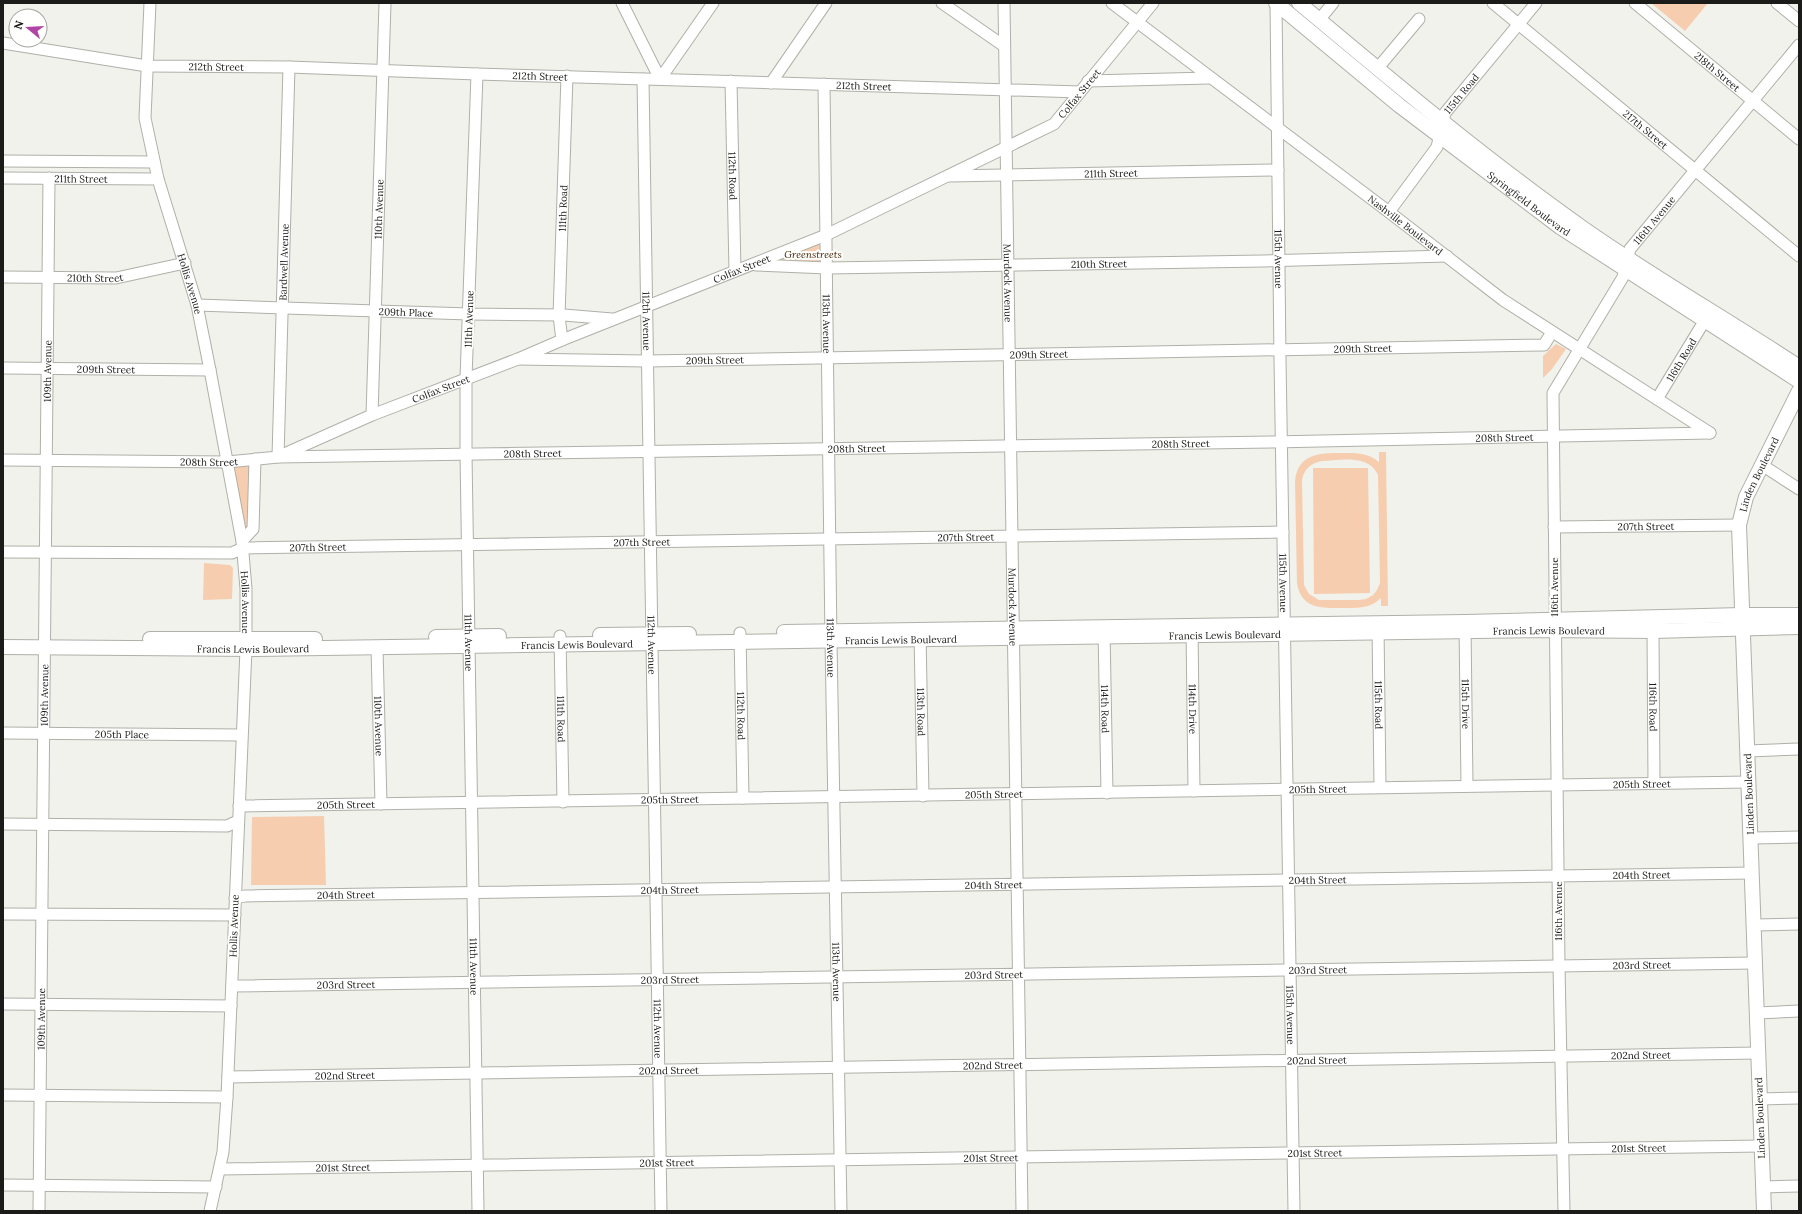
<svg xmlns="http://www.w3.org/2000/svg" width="1802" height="1214" viewBox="0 0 1802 1214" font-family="Lora,serif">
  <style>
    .green { fill: #f7cdb0; fill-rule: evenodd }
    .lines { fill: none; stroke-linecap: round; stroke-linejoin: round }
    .minor-casing { stroke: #afb0a9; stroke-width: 13 }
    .major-casing { stroke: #afb0a9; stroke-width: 16 }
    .minor { stroke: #fff; stroke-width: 11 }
    .major { stroke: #fff; stroke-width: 14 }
    .labels { text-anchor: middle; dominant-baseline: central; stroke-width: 4; stroke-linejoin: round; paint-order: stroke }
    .street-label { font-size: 10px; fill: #1b1c19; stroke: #fffffd }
    .park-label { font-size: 10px; font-style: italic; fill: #452407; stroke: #fffffd }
  </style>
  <rect width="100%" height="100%" fill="#f1f2eb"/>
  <!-- green -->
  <path class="green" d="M1651,3H1708L1685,31Z
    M825,237L826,265L766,263Z
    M1556,344L1566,349L1552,369L1543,378V356Z
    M1379,452H1386L1388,606H1381V598C1370,609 1357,608 1342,608C1321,608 1301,609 1297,583L1295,482C1297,454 1319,453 1341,453C1355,453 1367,452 1379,462ZM1322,461C1340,460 1369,454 1378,475L1380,583L1377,590L1373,595L1366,599L1359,600H1319L1309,594L1304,585L1302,480C1304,469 1311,463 1322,461Z
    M251,464L249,527L246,534L230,468Z
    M1313,468H1368L1370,593L1314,594Z
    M204,563L230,565L233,568L232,599L203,600Z
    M324,816L326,885H251L252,817Z"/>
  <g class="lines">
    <defs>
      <g id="minor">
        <path id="s1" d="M150,3L145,118L158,179L197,305L210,370L242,541L246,589V649L227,1097L223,1152L210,1211"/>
        <path d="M622,3L660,79L713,3"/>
        <path d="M942,3L1004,46"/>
        <path id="s2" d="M1004,3L1022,1211"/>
        <path id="s3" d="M1112,3L1389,212L1503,300L1710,433"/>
        <path id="s4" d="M1276,3L1280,359L1294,1211"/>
        <path id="s5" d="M1493,3L1799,256"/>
        <path id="s6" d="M1635,3L1799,139"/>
        <path d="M1777,3L1799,21"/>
        <path d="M1319,20L1333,3"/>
        <path id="s7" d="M3,43L147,66L289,67L477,74L1080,92"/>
        <path d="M1377,69L1419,19"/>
        <path id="s8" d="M477,74L466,378V454L478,1211"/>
        <path id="s9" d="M643,79L661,1211"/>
        <path id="s10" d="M731,81L735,271"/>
        <path d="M1088,81L1209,78"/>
        <path d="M771,83L826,3"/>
        <path id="s11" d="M824,84L831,641L841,1211"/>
        <path d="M3,161L154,162"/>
        <path id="s12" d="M949,176L1278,170"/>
        <path id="s13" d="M3,178L158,179"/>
        <path id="s14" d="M1389,212L1437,147L1445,113L1536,3"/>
        <path id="s15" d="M756,265L827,268L1263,261L1447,256"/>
        <path id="s16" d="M3,277L116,278L185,263"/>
        <path id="s17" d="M197,305L469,314L564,315L612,319"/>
        <path id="s18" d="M562,340L559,316L567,76"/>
        <path id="s19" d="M518,359L647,361L1544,345L1552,332"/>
        <path id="s20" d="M3,368L210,370"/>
        <path id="s21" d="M1657,399L1705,320"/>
        <path id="s22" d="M372,415L385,3"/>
        <path id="s23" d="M282,455L372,415L518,359L562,340L826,235L1054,124L1153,3"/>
        <path id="s24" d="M278,457L289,67"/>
        <path id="s25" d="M3,460L227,462L278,457L1272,442L1710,433"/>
        <path d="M1762,465L1799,489"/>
        <path id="s26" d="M1554,527L1739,525"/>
        <path d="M242,541L253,529L255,459"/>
        <path id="s27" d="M3,552L232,553L243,548L1283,532"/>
        <path id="s28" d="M1465,625L1467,786"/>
        <path id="s29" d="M1378,626L1380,787"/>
        <path id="s30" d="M1192,628L1194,791"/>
        <path id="s31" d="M1104,629L1107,793"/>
        <path id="s32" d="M1653,631L1654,783"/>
        <path id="s33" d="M920,632L923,796"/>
        <path id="s34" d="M740,633L743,798"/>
        <path id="s35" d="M560,636L563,802"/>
        <path id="s36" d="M377,648L381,804"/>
        <path id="s37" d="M3,733L241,735"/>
        <path d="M1748,751L1799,749"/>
        <path id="s38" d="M239,806L1749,782"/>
        <path d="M3,824L227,826L238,821"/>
        <path d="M1751,838L1799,837"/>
        <path id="s39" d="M235,898L245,896L1752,873"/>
        <path d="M3,914L235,915"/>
        <path d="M1754,925L1799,924"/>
        <path id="s40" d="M232,986L1755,963"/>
        <path d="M3,1004L231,1006"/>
        <path d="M1757,1013L1799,1011"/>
        <path id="s41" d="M228,1077L1758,1053"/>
        <path d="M3,1095L227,1097"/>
        <path d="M1760,1099L1799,1098"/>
        <path id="s42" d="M220,1169L1761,1146"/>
        <path d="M3,1185L216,1187"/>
        <path d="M1763,1187L1799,1186"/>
        <path id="s43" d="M39,1211L49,178"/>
        <path id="s44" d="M1564,1211L1559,966L1553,393L1623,277L1630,249L1799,45"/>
      </g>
      <g id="major">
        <path id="s45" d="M1276,3L1400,106L1560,227L1799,381"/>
        <path d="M1299,3C1392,81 1485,159 1584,229C1654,278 1728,320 1799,367"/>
        <path d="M784,632L1465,622L1742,615H1799"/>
        <path d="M600,635L689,634"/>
        <path d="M436,637L499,636"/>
        <path d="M150,639H315"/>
        <path id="s46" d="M3,647L256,649L1544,630L1653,631L1799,627"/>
        <path id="s47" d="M1764,1211L1739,525L1746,497L1799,391"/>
      </g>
    </defs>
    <!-- minor casing -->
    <use href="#minor" class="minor-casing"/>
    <!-- major casing -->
    <use href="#major" class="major-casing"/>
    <!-- minor -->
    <use href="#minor" class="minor"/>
    <!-- major -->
    <use href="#major" class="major"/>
  </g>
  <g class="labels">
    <!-- street labels -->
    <g class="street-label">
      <text stroke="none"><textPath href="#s7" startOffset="215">212th Street</textPath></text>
      <text stroke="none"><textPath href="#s6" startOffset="107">218th Street</textPath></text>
      <text stroke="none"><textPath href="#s7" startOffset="539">212th Street</textPath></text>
      <text stroke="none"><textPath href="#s7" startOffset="863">212th Street</textPath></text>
      <text stroke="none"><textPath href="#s23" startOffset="880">Colfax Street</textPath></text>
      <text stroke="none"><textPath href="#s14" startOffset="141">115th Road</textPath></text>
      <text stroke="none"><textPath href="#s5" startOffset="198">217th Street</textPath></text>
      <text stroke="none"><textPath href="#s12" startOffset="162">211th Street</textPath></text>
      <text stroke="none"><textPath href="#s10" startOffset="95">112th Road</textPath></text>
      <text stroke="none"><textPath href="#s13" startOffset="78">211th Street</textPath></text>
      <text stroke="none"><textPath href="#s45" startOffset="323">Springfield Boulevard</textPath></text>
      <text stroke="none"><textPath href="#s18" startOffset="132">111th Road</textPath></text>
      <text stroke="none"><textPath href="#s22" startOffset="206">110th Avenue</textPath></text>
      <text stroke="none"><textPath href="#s44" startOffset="1020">116th Avenue</textPath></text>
      <text stroke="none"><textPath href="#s3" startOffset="368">Nashville Boulevard</textPath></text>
      <text stroke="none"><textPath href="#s4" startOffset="256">115th Avenue</textPath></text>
      <text stroke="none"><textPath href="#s24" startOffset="195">Bardwell Avenue</textPath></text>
      <text stroke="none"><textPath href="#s15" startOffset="343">210th Street</textPath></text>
      <text stroke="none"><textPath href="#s23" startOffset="496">Colfax Street</textPath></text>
      <text stroke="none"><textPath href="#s16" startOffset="92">210th Street</textPath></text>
      <text stroke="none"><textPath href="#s2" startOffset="280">Murdock Avenue</textPath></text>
      <text stroke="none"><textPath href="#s1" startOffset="287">Hollis Avenue</textPath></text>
      <text stroke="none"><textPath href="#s17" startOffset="209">209th Place</textPath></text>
      <text transform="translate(469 319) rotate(-88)">111th Avenue</text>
      <text stroke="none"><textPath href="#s9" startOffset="242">112th Avenue</textPath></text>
      <text stroke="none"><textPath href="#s11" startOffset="240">113th Avenue</textPath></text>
      <text stroke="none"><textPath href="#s19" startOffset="845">209th Street</textPath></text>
      <text stroke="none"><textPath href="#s19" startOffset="521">209th Street</textPath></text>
      <text stroke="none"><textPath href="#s19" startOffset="197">209th Street</textPath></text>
      <text stroke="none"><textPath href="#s21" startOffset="46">116th Road</textPath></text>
      <text stroke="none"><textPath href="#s20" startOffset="103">209th Street</textPath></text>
      <text stroke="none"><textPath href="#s43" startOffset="840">109th Avenue</textPath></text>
      <text stroke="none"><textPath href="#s23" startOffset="172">Colfax Street</textPath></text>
      <text stroke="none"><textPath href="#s25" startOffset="1502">208th Street</textPath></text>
      <text stroke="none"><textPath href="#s25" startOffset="1178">208th Street</textPath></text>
      <text stroke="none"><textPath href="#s25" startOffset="854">208th Street</textPath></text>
      <text stroke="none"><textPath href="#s25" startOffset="530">208th Street</textPath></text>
      <text stroke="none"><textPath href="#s25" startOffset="206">208th Street</textPath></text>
      <text stroke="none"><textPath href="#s47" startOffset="741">Linden Boulevard</textPath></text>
      <text stroke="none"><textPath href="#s26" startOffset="92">207th Street</textPath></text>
      <text stroke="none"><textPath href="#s27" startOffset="964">207th Street</textPath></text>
      <text stroke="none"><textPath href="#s27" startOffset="640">207th Street</textPath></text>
      <text stroke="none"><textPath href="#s27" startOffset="316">207th Street</textPath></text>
      <text stroke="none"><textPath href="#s4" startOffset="580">115th Avenue</textPath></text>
      <text transform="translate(1554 587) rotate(-90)">116th Avenue</text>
      <text stroke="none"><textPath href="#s1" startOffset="611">Hollis Avenue</textPath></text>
      <text stroke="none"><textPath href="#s2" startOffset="604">Murdock Avenue</textPath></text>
      <text stroke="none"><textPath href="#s46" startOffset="1546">Francis Lewis Boulevard</textPath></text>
      <text stroke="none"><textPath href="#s46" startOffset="1222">Francis Lewis Boulevard</textPath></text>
      <text stroke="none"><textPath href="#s46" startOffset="898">Francis Lewis Boulevard</textPath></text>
      <text stroke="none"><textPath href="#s8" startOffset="569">111th Avenue</textPath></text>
      <text stroke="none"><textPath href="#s46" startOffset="574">Francis Lewis Boulevard</textPath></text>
      <text stroke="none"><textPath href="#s9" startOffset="566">112th Avenue</textPath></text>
      <text stroke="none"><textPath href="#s11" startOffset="564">113th Avenue</textPath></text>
      <text stroke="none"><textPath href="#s46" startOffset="250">Francis Lewis Boulevard</textPath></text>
      <text stroke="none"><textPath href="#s43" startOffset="516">109th Avenue</textPath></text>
      <text stroke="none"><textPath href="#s28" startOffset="79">115th Drive</textPath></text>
      <text stroke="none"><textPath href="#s29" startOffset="79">115th Road</textPath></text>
      <text stroke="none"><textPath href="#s32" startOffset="76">116th Road</textPath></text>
      <text stroke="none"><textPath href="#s31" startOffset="80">114th Road</textPath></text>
      <text stroke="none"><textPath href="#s30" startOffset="81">114th Drive</textPath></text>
      <text stroke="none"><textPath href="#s33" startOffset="80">113th Road</textPath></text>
      <text stroke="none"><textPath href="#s34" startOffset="83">112th Road</textPath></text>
      <text stroke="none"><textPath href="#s35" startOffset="83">111th Road</textPath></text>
      <text stroke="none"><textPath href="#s36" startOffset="78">110th Avenue</textPath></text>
      <text stroke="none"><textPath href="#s37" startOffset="119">205th Place</textPath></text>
      <text stroke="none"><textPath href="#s38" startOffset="1403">205th Street</textPath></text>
      <text stroke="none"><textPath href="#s38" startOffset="1079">205th Street</textPath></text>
      <text stroke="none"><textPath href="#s38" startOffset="755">205th Street</textPath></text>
      <text transform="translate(1749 794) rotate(-92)">Linden Boulevard</text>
      <text stroke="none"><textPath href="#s38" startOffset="431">205th Street</textPath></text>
      <text stroke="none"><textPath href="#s38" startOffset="107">205th Street</textPath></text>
      <text stroke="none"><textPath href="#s39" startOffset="1407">204th Street</textPath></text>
      <text stroke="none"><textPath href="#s39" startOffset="1083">204th Street</textPath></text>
      <text stroke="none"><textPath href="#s39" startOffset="759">204th Street</textPath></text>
      <text stroke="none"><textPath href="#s39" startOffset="435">204th Street</textPath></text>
      <text stroke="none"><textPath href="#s39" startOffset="111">204th Street</textPath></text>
      <text transform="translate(1558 911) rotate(-90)">116th Avenue</text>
      <text transform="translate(234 926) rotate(-88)">Hollis Avenue</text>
      <text stroke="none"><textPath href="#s40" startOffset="1410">203rd Street</textPath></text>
      <text stroke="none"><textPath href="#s8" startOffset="893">111th Avenue</textPath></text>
      <text stroke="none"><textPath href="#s40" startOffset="1086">203rd Street</textPath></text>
      <text stroke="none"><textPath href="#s11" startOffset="888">113th Avenue</textPath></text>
      <text stroke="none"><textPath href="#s40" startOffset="762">203rd Street</textPath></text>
      <text stroke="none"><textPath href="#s40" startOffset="438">203rd Street</textPath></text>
      <text stroke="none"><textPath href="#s40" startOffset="114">203rd Street</textPath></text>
      <text stroke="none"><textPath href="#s4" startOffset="1012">115th Avenue</textPath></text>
      <text stroke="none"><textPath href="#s43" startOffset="192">109th Avenue</textPath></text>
      <text stroke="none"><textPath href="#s9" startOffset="950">112th Avenue</textPath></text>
      <text stroke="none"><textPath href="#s41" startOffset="1413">202nd Street</textPath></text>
      <text stroke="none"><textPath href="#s41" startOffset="1089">202nd Street</textPath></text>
      <text stroke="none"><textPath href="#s41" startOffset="765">202nd Street</textPath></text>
      <text stroke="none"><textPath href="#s41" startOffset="441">202nd Street</textPath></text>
      <text stroke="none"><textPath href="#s41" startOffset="117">202nd Street</textPath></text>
      <text transform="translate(1760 1118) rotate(-92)">Linden Boulevard</text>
      <text stroke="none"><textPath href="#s42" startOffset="1419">201st Street</textPath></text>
      <text stroke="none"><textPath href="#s42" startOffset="1095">201st Street</textPath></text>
      <text stroke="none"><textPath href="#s42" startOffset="771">201st Street</textPath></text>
      <text stroke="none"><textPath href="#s42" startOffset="447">201st Street</textPath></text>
      <text stroke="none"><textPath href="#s42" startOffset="123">201st Street</textPath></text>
    </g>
    <!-- park labels -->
    <g class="park-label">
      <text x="813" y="254">Greenstreets</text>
    </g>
  </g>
  <!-- border -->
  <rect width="1802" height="1214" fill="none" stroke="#1b1c19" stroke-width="8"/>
  <!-- north arrow -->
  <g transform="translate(28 28) rotate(288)"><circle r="19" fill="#fffffd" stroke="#a4a4a2"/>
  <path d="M0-3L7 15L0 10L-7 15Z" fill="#b144a4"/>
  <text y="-6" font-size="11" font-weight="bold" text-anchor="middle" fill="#1b1c19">N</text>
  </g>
</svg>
